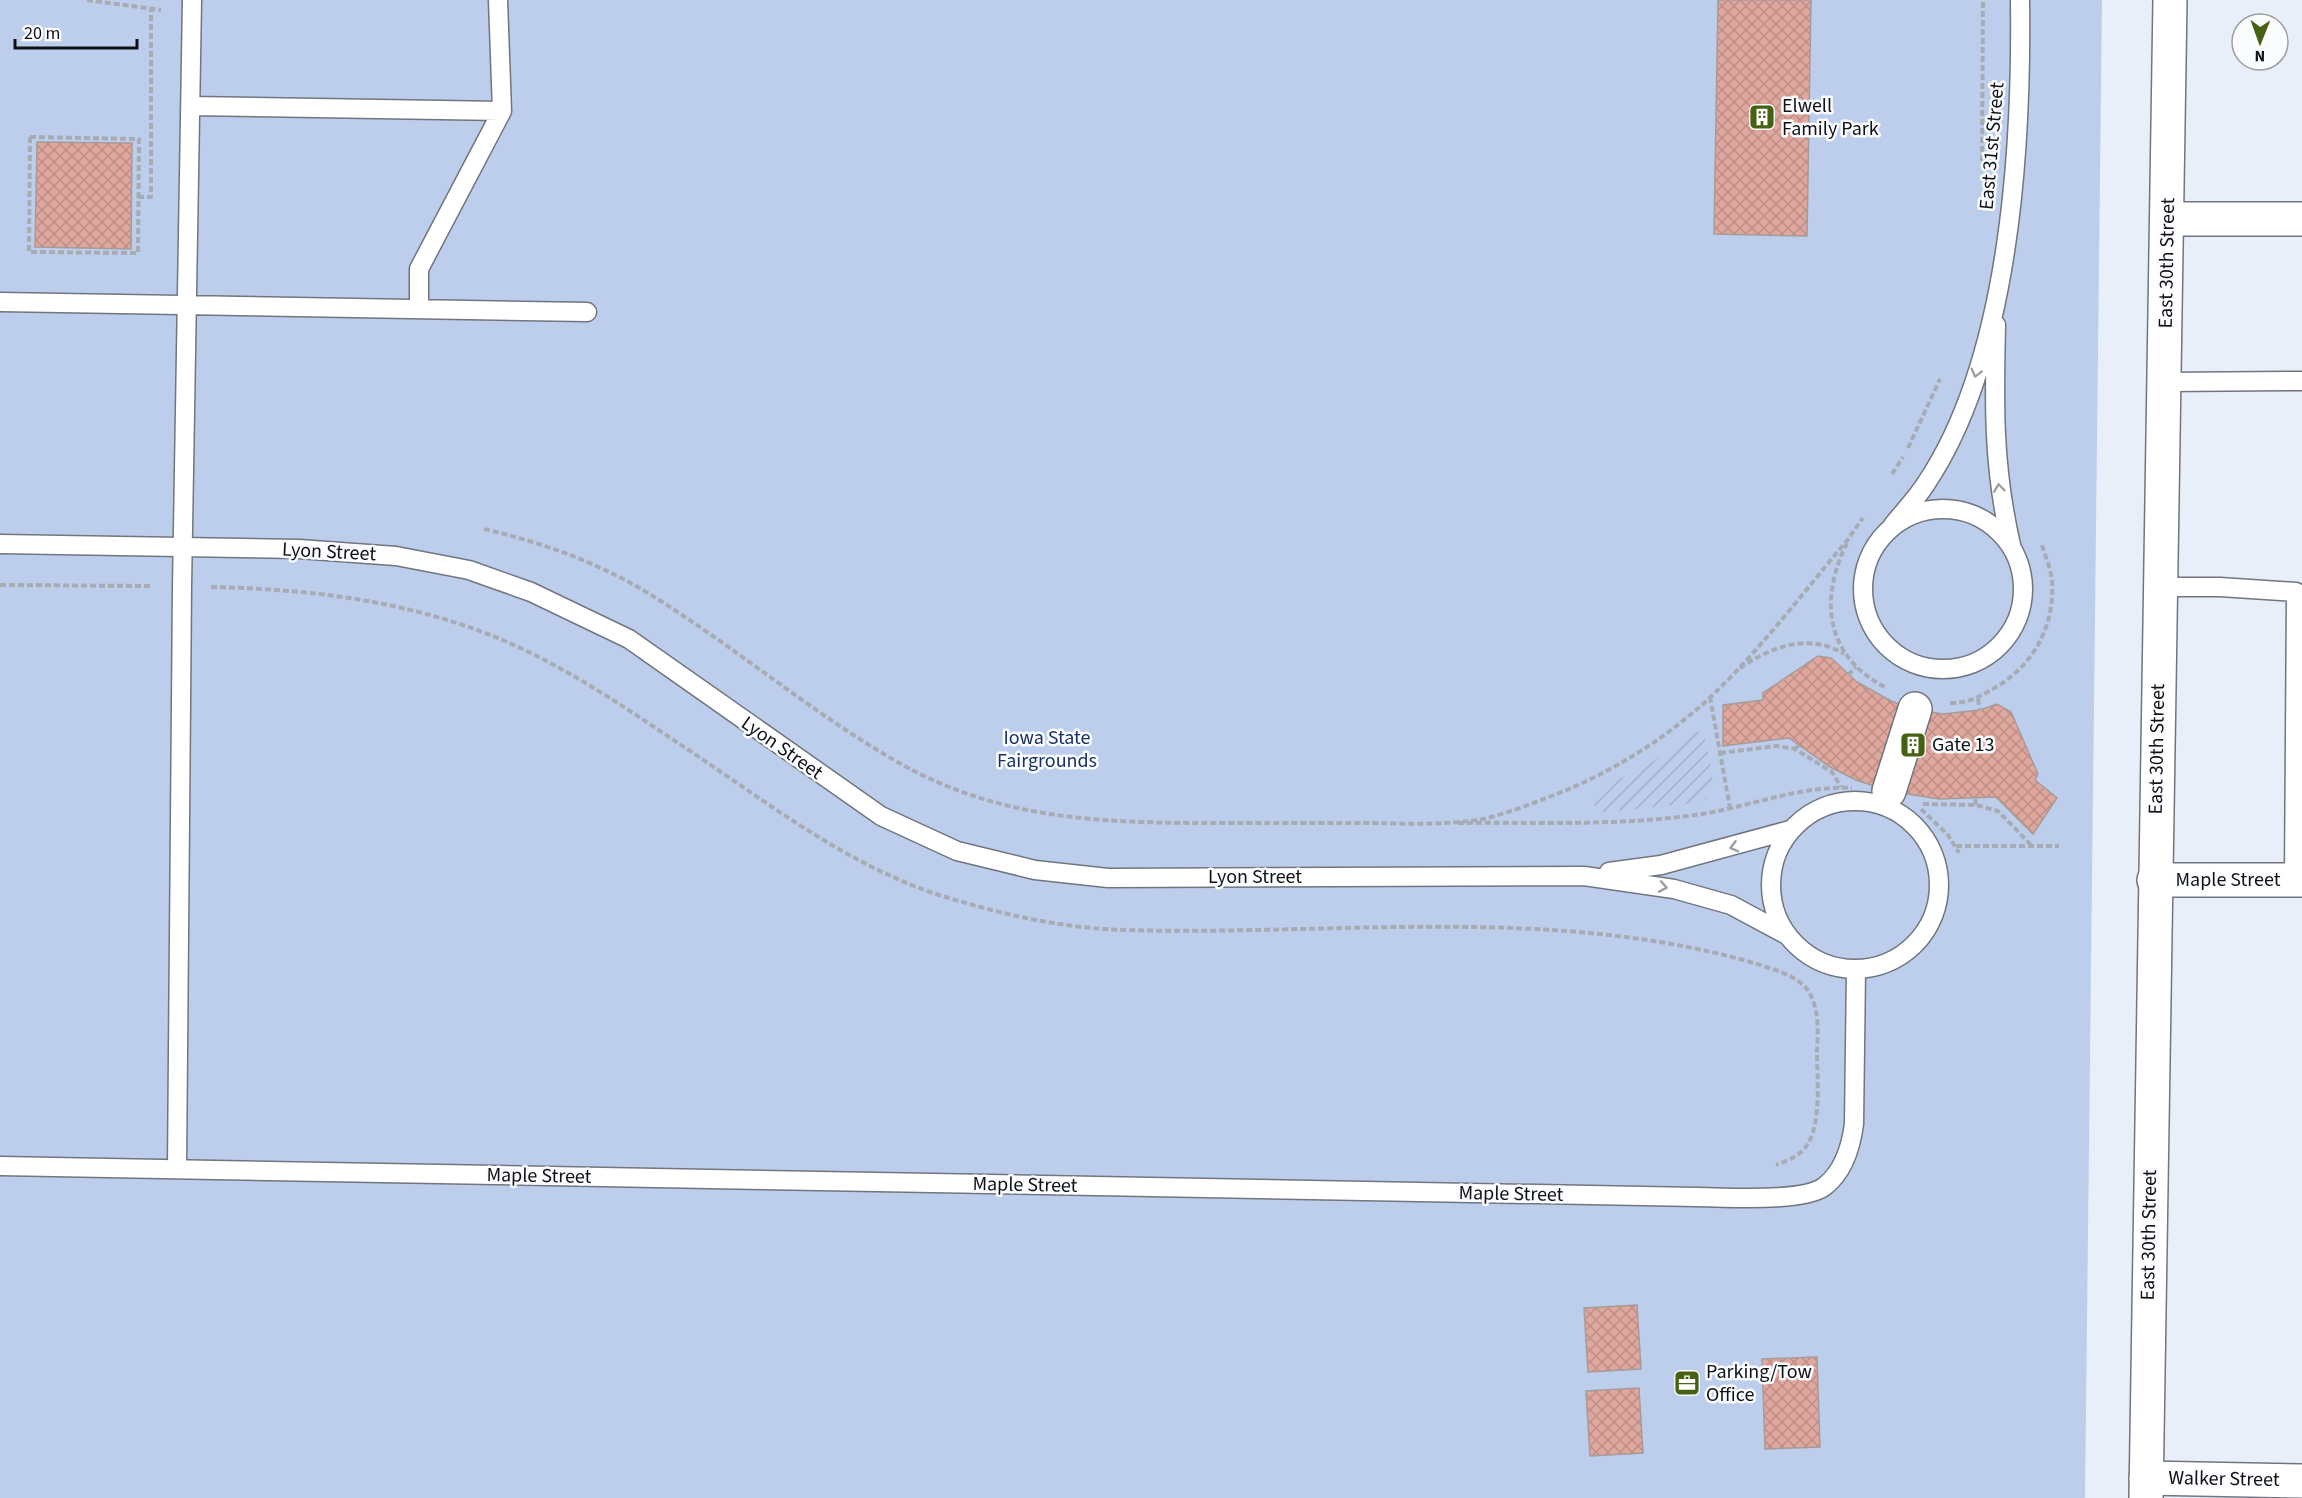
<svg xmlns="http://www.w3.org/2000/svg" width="2302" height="1498" viewBox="0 0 2302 1498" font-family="'Source Sans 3',sans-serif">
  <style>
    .green { fill: #bdceed }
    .garden { fill: url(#garden-furrows) }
    .building { fill: url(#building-cross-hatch); stroke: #a79b98; stroke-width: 1.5 }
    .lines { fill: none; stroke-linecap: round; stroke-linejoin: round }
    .lane-casing { stroke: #70757e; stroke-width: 21 }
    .street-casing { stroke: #70757e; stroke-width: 36 }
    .secondary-casing { stroke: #70757e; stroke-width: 36 }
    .path { stroke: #a7acb4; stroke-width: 4; stroke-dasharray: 6 3; stroke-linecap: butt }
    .lane { stroke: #fff; stroke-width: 18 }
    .street { stroke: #fff; stroke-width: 33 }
    .secondary { stroke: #fff; stroke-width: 33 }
    .oneway { stroke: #9fa0a1 }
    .labels { text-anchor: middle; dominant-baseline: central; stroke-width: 5; stroke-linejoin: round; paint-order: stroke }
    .poi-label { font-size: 20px; fill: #0f1115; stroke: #fbfcfe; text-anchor: start }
    .street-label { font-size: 20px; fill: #0f1115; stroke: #fbfcfe }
    .park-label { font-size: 20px; fill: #173166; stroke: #fbfcfe }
  </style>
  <defs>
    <pattern id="garden-furrows" width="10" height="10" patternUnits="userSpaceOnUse" patternTransform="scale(1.5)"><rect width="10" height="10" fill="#bdceed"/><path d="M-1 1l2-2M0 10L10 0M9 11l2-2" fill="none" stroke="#a1b0ca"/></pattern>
    <pattern id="building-cross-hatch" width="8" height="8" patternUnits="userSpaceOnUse" patternTransform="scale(1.5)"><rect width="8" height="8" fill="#dfa79d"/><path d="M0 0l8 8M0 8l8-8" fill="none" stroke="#be8f86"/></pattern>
  </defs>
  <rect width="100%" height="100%" fill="#e9eff9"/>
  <!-- green -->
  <path class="green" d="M0,0H2102L2085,1498H0Z"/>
  <!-- garden -->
  <path class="garden" d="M1696,731L1704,735C1707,755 1722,788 1702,802L1607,812H1599L1594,805L1593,798L1601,789L1652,762Z"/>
  <!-- building -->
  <path class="building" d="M1718,0H1811L1807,236L1714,234Z
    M37,142L132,143L131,249L35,247Z
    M1818,656L1831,658L1857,682L1891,701L1909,708L1943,714L1980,710L1997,704L2011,712L2038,774L2035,780L2057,798L2033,834L1996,797L1939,799L1889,791L1856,780L1830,767L1789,738L1723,746V705L1763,700V693Z
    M1637,1305L1641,1369L1588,1372L1584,1308Z
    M1817,1357L1820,1447L1765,1449L1762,1359Z
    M1639,1388L1643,1453L1590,1456L1586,1391Z"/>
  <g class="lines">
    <defs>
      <path id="lane" d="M191,106L502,111L498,0
        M0,302L587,312
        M419,309V269L502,111
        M1996,325C1994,405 1993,466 2011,545
        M2165,382L2302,381
        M1863 589a80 80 0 1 1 160 0a80 80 0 1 1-160 0Z
        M1893,525C1904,511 1918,497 1927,482C2010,357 2022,147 2020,0
        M0,544L299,549L396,556L469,570L531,592L629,639L881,816L957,851L1035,870L1108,878L1584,876L1674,889L1731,905L1785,934
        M2160,587H2220L2296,592L2294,880
        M1771 885a84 84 0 1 1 168 0a84 84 0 1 1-168 0Z
        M1609,872L1661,865L1790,830
        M0,1166L1696,1197C1724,1197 1804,1203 1825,1186C1844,1171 1851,1147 1854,1124L1856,970
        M177,1169L182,587L192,0"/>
      <path id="street" d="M2168,219H2302
        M1889,791L1915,709
        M2154,880H2302
        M2146,1478L2302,1481"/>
      <path id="secondary" d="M2146,1498L2170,0"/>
    </defs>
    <!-- lane casing -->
    <use href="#lane" class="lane-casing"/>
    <!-- street casing -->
    <use href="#street" class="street-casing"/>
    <!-- secondary casing -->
    <use href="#secondary" class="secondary-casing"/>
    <!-- path -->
    <path class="path" d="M87,0L161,10
      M30,137L139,139L138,253L29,252Z
      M1982,161L1983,0
      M138,197H151V9
      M1908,448L1940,379
      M1892,474L1903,457
      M484,529C540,542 594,561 643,590C732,644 811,713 901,764C1003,821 1106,823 1218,823C1270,823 1322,823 1374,823C1410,824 1447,825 1483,819C1505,814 1528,805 1549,797C1602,777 1653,747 1696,710C1751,663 1803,592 1851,536
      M1850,536L1863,518
      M1847,543C1819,599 1825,656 1885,687
      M0,585L152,586
      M211,587C314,589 420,602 516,646C573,672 626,708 678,743C762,798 842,863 939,895C1000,914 1060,928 1124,930C1331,936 1545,905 1747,961C1763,966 1795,974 1806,988C1820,1005 1818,1033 1817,1052C1817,1079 1823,1134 1801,1152C1794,1158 1784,1162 1776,1165
      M1740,668C1771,647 1809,632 1844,654
      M1848,675L1856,667
      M1710,697L1730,808
      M1978,699L1980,710
      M1950,703C1971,703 1983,695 2001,684C2036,661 2055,623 2052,581C2051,569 2045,556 2042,545
      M1795,749L1799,745
      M1720,753L1776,746L1795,749L1832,772L1841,787
      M1975,799L1976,805
      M1923,804L1976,805L1998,811L2032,846
      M1921,809L1948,835L1959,853
      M1458,823C1536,822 1617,826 1695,815C1747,808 1799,785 1852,788
      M1956,846H2059"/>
    <!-- lane -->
    <use href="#lane" class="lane"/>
    <!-- street -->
    <use href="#street" class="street"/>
    <!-- secondary -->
    <use href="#secondary" class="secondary"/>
  </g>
  <!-- one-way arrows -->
  <defs><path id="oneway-chevron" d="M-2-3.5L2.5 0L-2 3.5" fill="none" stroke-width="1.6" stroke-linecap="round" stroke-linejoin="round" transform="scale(1.5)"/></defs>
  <g class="oneway">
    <use href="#oneway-chevron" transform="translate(1976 373) rotate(105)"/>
    <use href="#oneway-chevron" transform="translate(1999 488) rotate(-97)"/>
    <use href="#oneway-chevron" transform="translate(1734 847) rotate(166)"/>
    <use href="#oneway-chevron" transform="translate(1663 887) rotate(10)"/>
  </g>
  <!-- icons -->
  <defs>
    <symbol id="building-square" viewBox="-11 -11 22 22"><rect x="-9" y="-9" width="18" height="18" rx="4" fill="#466112" stroke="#fbfcfe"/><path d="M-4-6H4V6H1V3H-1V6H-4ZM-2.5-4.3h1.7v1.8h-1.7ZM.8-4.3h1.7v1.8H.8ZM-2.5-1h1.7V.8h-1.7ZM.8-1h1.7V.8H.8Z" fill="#fff"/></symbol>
    <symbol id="office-square" viewBox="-11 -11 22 22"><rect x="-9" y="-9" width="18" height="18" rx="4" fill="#466112" stroke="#fbfcfe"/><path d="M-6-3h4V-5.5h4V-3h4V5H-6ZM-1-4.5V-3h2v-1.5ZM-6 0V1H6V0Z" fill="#fff"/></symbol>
  </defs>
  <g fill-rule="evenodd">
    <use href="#building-square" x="1747" y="102" width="30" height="30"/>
    <use href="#building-square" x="1898" y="730" width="30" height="30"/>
    <use href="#office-square" x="1672" y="1368" width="30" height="30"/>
  </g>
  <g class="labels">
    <!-- poi labels -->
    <g class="poi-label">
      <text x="1782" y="106">Elwell<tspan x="1782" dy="23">Family Park</tspan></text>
      <text x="1932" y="745">Gate 13</text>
      <text x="1706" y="1372">Parking/Tow<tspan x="1706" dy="23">Office</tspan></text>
    </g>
    <!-- street labels -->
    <g class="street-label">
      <text transform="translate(1992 146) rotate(-85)">East 31st Street</text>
      <text transform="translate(2167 263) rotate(-89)">East 30th Street</text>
      <text transform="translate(329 552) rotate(3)">Lyon Street</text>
      <text transform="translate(782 748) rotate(35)">Lyon Street</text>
      <text transform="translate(2157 749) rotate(-89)">East 30th Street</text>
      <text x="1255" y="877">Lyon Street</text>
      <text x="2228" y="880">Maple Street</text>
      <text transform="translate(539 1176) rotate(1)">Maple Street</text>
      <text transform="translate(1025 1185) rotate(1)">Maple Street</text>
      <text transform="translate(1511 1194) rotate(1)">Maple Street</text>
      <text transform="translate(2149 1235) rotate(-89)">East 30th Street</text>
      <text transform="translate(2224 1479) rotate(1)">Walker Street</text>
    </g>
    <!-- park labels -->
    <g class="park-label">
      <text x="1047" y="738">Iowa State<tspan x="1047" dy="23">Fairgrounds</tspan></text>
    </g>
  </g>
  <!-- north arrow -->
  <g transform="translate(2260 42) rotate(181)"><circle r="28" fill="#fbfcfe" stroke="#9d9ea1" stroke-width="1.5"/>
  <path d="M0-4.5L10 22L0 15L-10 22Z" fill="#466112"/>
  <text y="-9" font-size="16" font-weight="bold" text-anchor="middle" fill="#0f1115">N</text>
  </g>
  <!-- scale -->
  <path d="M15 39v9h122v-9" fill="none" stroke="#0f1115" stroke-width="3"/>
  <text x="24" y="39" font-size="18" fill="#0f1115" stroke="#fbfcfe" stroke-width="4.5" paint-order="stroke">20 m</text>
</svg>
